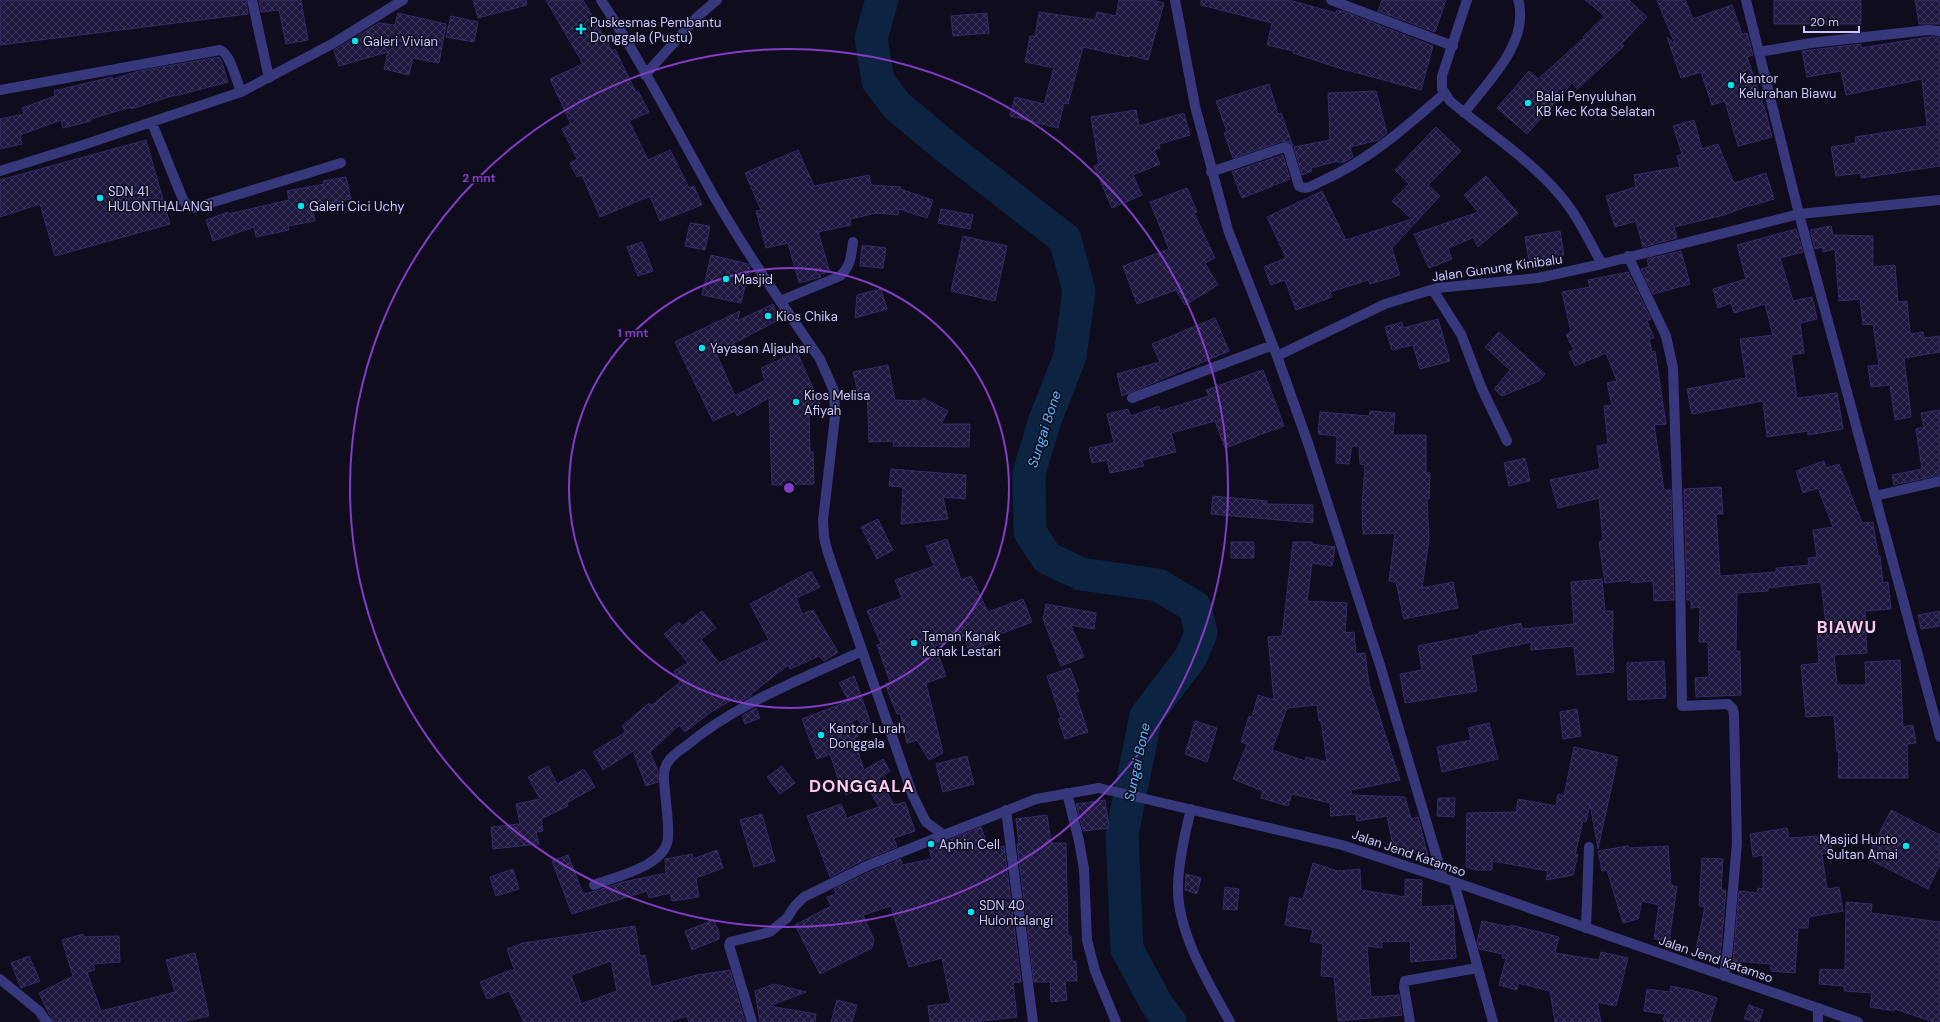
<svg xmlns="http://www.w3.org/2000/svg" width="1940" height="1022" viewBox="0 0 1940 1022" font-family="'DM Sans',sans-serif">
  <style>
    .lines { fill: none; stroke-linecap: round; stroke-linejoin: round }
    .river { stroke: #0c2341; stroke-width: 33 }
    .building { fill: url(#building-cross-hatch); stroke: #332a6a; fill-rule: evenodd }
    .service { stroke: #37387c; stroke-width: 10 }
    .minor { stroke: #37387c; stroke-width: 10 }
    .tertiary { stroke: #37387c; stroke-width: 10 }
    .ring { fill: none; stroke: #833cc5; stroke-width: 2 }
    .poi-dot { fill: #02e6f1; stroke: #0e0c1d; stroke-width: 1.5 }
    .labels { text-anchor: middle; dominant-baseline: central; stroke-width: 3; stroke-linejoin: round; paint-order: stroke }
    .poi-label { font-size: 13px; fill: #ccc8fe; stroke: #0e0c1d; text-anchor: start }
    .street-label { font-size: 13px; fill: #ccc8fe; stroke: #0e0c1d }
    .water-label { font-size: 14px; font-style: italic; fill: #58bafd; stroke: #0e0c1d }
    .district-label { font-size: 17px; font-weight: bold; letter-spacing: 1px; fill: #fecaee; stroke: #0e0c1d }
    .centre { fill: #833cc5; stroke: #0e0c1d; stroke-width: 2 }
    .ring-label { font-size: 12px; text-anchor: middle; font-weight: bold; fill: #833cc5; stroke: #0e0c1d; stroke-width: 3; stroke-linejoin: round; paint-order: stroke }
  </style>
  <defs>
    <pattern id="building-cross-hatch" width="8" height="8" patternUnits="userSpaceOnUse"><rect width="8" height="8" fill="#1e183e"/><path d="M0 0l8 8M0 8l8-8" fill="none" stroke="#3e385b"/></pattern>
  </defs>
  <rect width="100%" height="100%" fill="#0e0c1d"/>
  <g class="lines">
    <!-- river -->
    <path class="river" d="M882,0L871,38L878,81L897,106L945,146L1065,239L1079,291L1070,356L1045,420L1029,473L1030,532L1047,558L1081,574L1158,585L1195,607L1201,633L1191,657L1146,716L1122,834L1127,949L1156,1003L1170,1022"/>
  </g>
  <!-- building -->
  <path class="building" d="M0,0H246L248,14L0,45Z
    M259,0H301L308,40L286,44L279,10L261,12Z
    M473,0H526L527,5L478,18Z
    M546,0H583L612,51L615,49L636,92L638,91L649,112L629,121L648,160L670,150L689,188L694,186L702,205L660,221L650,196L600,217L582,175L577,177L570,163L577,159L562,129L571,124L550,79L583,64Z
    M1119,0H1152L1164,3L1148,60L1130,55L1129,57L1083,47L1068,104L1064,103L1058,128L1010,116L1015,97L1044,104L1054,68L1025,62L1030,36L1035,37L1039,12L1095,20L1097,12L1116,16Z
    M1201,0H1289L1336,13L1337,10L1348,13L1433,46L1421,90L1339,68L1293,53V51L1267,45L1272,23L1201,5Z
    M1382,0H1446L1435,32L1378,11Z
    M1585,0H1629L1647,17L1621,44L1624,46L1597,71L1577,89L1572,83L1527,134L1497,108L1529,71L1538,79L1584,38L1583,37L1605,16Z
    M1657,0H1685L1693,19L1732,5L1742,34L1747,33L1753,55L1747,57L1766,113L1772,137L1738,146L1725,101L1712,105L1701,72L1681,78L1667,37L1675,44Z
    M1774,0H1861V24H1774Z
    M1915,0H1940V24H1919Z
    M398,13L446,24L439,63L413,58L409,75L384,69L388,52L339,66L334,50L379,23L395,25Z
    M987,13L989,33L953,36L951,16Z
    M451,16L478,22L474,42L446,37Z
    M1928,37H1940V166L1861,178V173L1836,176L1831,147L1856,143L1855,137L1927,126L1922,79L1846,95L1841,71L1807,77L1802,51L1861,44V48Z
    M219,57L222,62L228,82L175,96V95L131,109V107L90,119L91,121L63,128L61,120L20,135L22,144L0,149V119L24,114L22,108L55,96L54,91L112,77L113,79L139,71Z
    M1269,84L1278,114L1281,113L1293,146L1289,142L1283,141L1233,158L1224,133L1227,132L1216,101Z
    M1376,91L1387,133L1379,140L1350,147L1353,157L1344,162L1339,163L1338,161L1311,168L1312,171L1302,175L1294,147L1330,140L1328,93Z
    M1136,110L1139,126L1184,113L1190,135L1159,144L1160,148L1154,150L1160,164L1133,175L1142,195L1112,208L1094,166L1099,164L1091,117Z
    M1694,120L1702,149L1718,144L1734,183L1766,173L1774,199L1750,206V205L1724,215L1674,227L1677,238L1643,247L1636,221L1615,227L1606,196L1636,187L1634,175L1680,167L1677,156L1682,154L1673,126Z
    M1436,127L1461,151L1428,185L1440,196L1392,248L1400,275L1370,284L1368,280L1330,292L1332,297L1296,310L1285,280L1271,285L1264,267L1286,258L1267,217L1322,191L1346,240L1412,219L1392,201L1409,184L1395,170Z
    M146,140L170,224L55,256L40,204L0,217V180Z
    M798,150L814,186L869,175L871,185L901,187L900,189L933,200L927,218L899,209L898,215L877,213L850,219L851,225L818,232L830,272L820,274L821,277L799,283L788,243L766,248L756,211L761,210L745,173Z
    M1283,155L1290,179L1242,198L1232,172Z
    M1486,176L1518,213L1478,247L1473,238L1448,248L1452,259L1429,268L1414,234L1478,212L1464,195Z
    M346,177L351,199L312,207L315,221L288,226L289,230L256,237L254,227L213,241L206,220L228,212V214L289,200L287,191L324,184L323,181Z
    M1187,188L1197,212L1194,213L1215,258L1205,263L1218,285L1185,305L1176,290L1137,304L1123,266L1169,249L1150,202Z
    M941,209L973,215L970,229L938,223Z
    M690,223L710,226L705,250L685,246Z
    M1831,226L1833,235L1873,236V267L1895,265L1898,302L1907,301L1910,334L1923,332L1924,338L1940,336V352L1904,358L1911,417L1895,420L1890,385L1871,387L1868,366L1879,365L1873,324L1863,325L1860,299L1839,301L1835,249L1823,252L1822,247L1815,249L1810,230Z
    M1796,229L1803,252L1780,258L1793,301L1812,297L1817,319L1800,323L1804,353L1791,355L1797,398L1837,393L1843,429L1808,435V431L1767,437L1763,401L1692,414L1687,389L1746,378L1740,339L1773,335L1765,304L1734,313L1731,303L1718,308L1713,289L1746,279L1737,245Z
    M1560,231L1564,255L1529,261L1525,237Z
    M963,236L1007,246L995,301L951,291Z
    M642,242L653,271L638,276L627,247Z
    M862,245L886,248L883,268L860,266Z
    M1681,251L1690,284L1653,294L1641,269L1649,267L1647,259Z
    M711,255L748,264L750,267L741,303L702,295Z
    M1628,272L1651,319L1647,321L1654,338L1649,339L1652,352L1655,351L1666,424L1654,425L1664,490H1671L1674,600L1654,601L1653,581L1631,583V580L1605,583L1599,542L1603,541L1599,498L1558,508L1550,480L1600,469L1597,446L1608,444L1604,406L1612,405L1607,383L1617,381L1606,353L1575,366L1569,352L1574,350L1566,335L1571,332L1562,292L1590,287L1588,280Z
    M881,289L887,309L855,318L857,295Z
    M773,304L780,319L716,353L735,396L765,380L761,368L797,352L815,393H819L820,410L809,411L810,452H813L814,484L772,485L769,398L737,416L735,411L713,421L675,342L740,311L737,321Z
    M1215,318L1229,351L1122,396L1117,374L1160,362L1152,344Z
    M1438,319L1450,361L1420,369L1413,345L1392,350L1385,327L1402,322L1403,328Z
    M1499,332L1545,374L1539,381L1502,396L1494,389L1510,370L1485,347Z
    M888,365L895,400L921,401L923,398L948,411L941,424H970L969,447L893,446L894,441L869,442L867,390L858,392L853,372Z
    M1263,370L1284,426L1225,448L1215,421L1171,433L1176,452L1142,460L1144,466L1110,473L1107,460L1092,463L1089,448L1114,443L1107,414L1128,409L1131,416L1159,406L1160,411L1209,396L1206,390Z
    M1940,410V475L1894,485L1892,475L1922,469L1916,429L1924,427L1921,413Z
    M1370,411L1395,413L1393,435H1426V473H1430L1429,499H1427L1429,539L1422,588L1453,582L1458,608L1404,619L1396,582L1389,581L1395,533L1363,534L1362,506L1365,465L1360,464L1359,446H1352L1349,464L1336,463L1337,436L1318,434L1320,412L1369,416Z
    M1525,458L1530,481L1509,486L1504,463Z
    M1824,461L1826,468L1839,464L1862,523L1873,522L1878,556H1880L1883,583L1888,582L1891,609L1865,611L1867,653L1834,655L1837,685H1866L1865,662L1900,660L1903,727L1913,725L1916,743L1907,744L1908,778H1838L1839,752H1837L1834,715L1806,717L1801,665L1819,663L1817,634L1827,633L1821,582L1768,588V591L1737,593L1736,651H1740L1741,695L1696,697L1695,678L1709,677L1708,642H1699L1700,607L1691,608V600H1687L1684,489L1721,487L1723,514H1716L1720,576L1776,572V568L1809,565L1808,558L1817,557L1813,530L1833,527L1818,488L1803,493L1796,471Z
    M891,469L966,475L965,499L943,497L948,519L901,524L903,487L889,486Z
    M1213,496L1267,501V504L1313,505V523L1211,514Z
    M878,519L893,550L877,559L861,527Z
    M947,539L961,580L971,576L988,612L1023,599L1032,622L992,637L993,642L969,651L964,636L935,646L946,676L926,683L943,753L929,760L917,740L907,743L900,713L897,714L885,684L890,682L877,645L881,644L867,611L902,598L895,580L934,566L926,546Z
    M1231,542H1254V558H1231Z
    M1293,542H1312V544L1335,547L1332,566L1312,563L1307,601L1347,603L1345,633L1354,632L1356,654L1365,653L1369,684L1400,780L1351,790L1352,795L1405,797L1411,819L1418,817L1428,856L1393,846L1387,816L1357,821L1356,814L1331,816L1330,803L1292,794L1288,806L1261,798L1263,791L1233,779L1247,744L1241,742L1249,716L1252,717L1258,695L1274,700L1268,637L1282,636ZM1317,705L1319,721H1321L1327,762L1306,757L1305,761L1272,750L1287,708Z
    M811,571L820,587L796,598L802,614L813,610L838,652L824,661L819,656L790,669L788,665L751,694V696L737,703L735,698L711,712L685,732L679,725L650,752L658,771V782L646,786L633,751L603,770L593,752L626,732L622,726L649,703L651,706L680,682L674,671L688,663L664,634L679,622L682,626L702,611L716,628L701,639L719,663L769,640L750,604Z
    M1602,579L1605,611H1613V632H1612L1614,672L1577,675L1574,646L1531,650V642L1471,655L1477,691L1405,703L1400,674L1422,670L1418,646L1479,634V632L1521,623L1522,629L1574,624L1571,582Z
    M1046,604L1096,613L1094,629L1071,625L1084,657L1061,666L1043,619Z
    M1940,611V626L1921,629L1918,615Z
    M1664,661L1666,698L1628,700L1627,663Z
    M1070,668L1079,691L1075,693L1088,732L1065,739L1058,719L1061,718L1047,676Z
    M854,676L871,724L863,728L858,719L850,722L858,736L854,739L864,770L883,759L890,771L879,778L894,805L905,802L915,831L894,838L897,847L866,859L830,877L807,816L841,804L847,818L879,807L866,784L846,795L840,784L851,777L839,781L830,754L817,759L802,719L849,701L839,683Z
    M756,708L760,718L745,724L742,716Z
    M1577,709L1581,736L1563,739L1560,712Z
    M1195,721L1217,728L1207,762L1185,754Z
    M1489,723L1498,759L1442,772L1437,747L1471,740L1468,728Z
    M1574,747L1618,757L1598,849L1590,804L1586,822L1583,821L1575,855L1578,854L1573,875L1546,880L1548,871L1492,861V870H1475L1466,867L1467,813L1516,812L1518,799L1556,806L1558,794L1564,796Z
    M967,756L974,784L943,792L936,764Z
    M548,766L557,784L584,769L595,787L567,803L568,806L541,819L543,831L536,832L539,844L493,849L491,827L520,824L516,804L540,799L528,777Z
    M782,766L795,783L780,794L767,777Z
    M1438,798H1455L1454,817L1437,816Z
    M1105,800L1109,828L1083,831L1076,804Z
    M1891,810L1940,835V864L1928,889L1867,858Z
    M762,814L775,861L754,867L740,820Z
    M1047,815L1051,843H1066L1068,936H1071L1072,961H1076L1077,981H1065L1067,1000L1051,1002L1050,982H1034L1017,844L1019,843L1016,819Z
    M981,827L989,849L1004,846L1021,982L1013,983L1017,1017L973,1022H930L928,1006L951,1003L942,958L909,967L891,906L863,915L874,940L872,948L820,974L795,925L831,906L827,897L836,894L834,889L872,871L901,859L902,865L932,859L929,848Z
    M1787,828L1789,838L1830,835L1832,853L1822,854L1827,889L1839,887L1843,911L1809,917L1808,928H1798L1795,973L1771,971V964L1733,961L1739,891L1757,893L1758,888L1763,889V855L1753,857L1750,834Z
    M1628,846L1629,848L1668,846L1671,885L1677,887L1669,941L1654,939L1659,905L1642,901L1638,919L1623,923L1607,870L1602,871L1598,851Z
    M717,850L723,868L696,878L699,897L672,901L670,893L649,898L647,891L572,914L552,861L568,855L583,894L596,891L623,882L666,873L665,859L692,854L693,859Z
    M1702,858L1723,859L1721,890H1726L1720,958L1696,949L1705,907L1699,906Z
    M1313,863L1338,871L1360,869L1361,890L1405,897V879L1422,880L1421,907L1453,905L1456,958L1411,962L1410,941L1382,942V948L1367,946L1371,997L1399,995L1402,1015L1338,1021L1334,977L1321,976L1323,944L1310,941L1313,930L1285,925L1290,897L1303,899Z
    M513,869L519,889L496,896L490,877Z
    M1186,874L1201,878L1197,894L1185,890Z
    M1225,887L1239,889L1237,910L1223,909Z
    M1846,902L1872,904L1871,913L1940,922V1022H1934L1894,1009V1011L1870,1007L1872,993L1844,991V986L1819,984L1820,969L1845,970Z
    M714,920L719,933V939L692,950L685,931Z
    M1482,921L1510,927L1511,925L1559,937L1555,953L1599,960L1601,952L1628,958L1616,1006L1597,1002L1601,1022H1555L1550,991L1518,983L1517,990L1499,985L1506,959L1502,958L1503,954L1479,949L1477,942Z
    M635,926L640,956L645,955L651,987L697,975L730,970L745,1022H689L687,1016L668,1022H524L509,991L487,999L480,982L514,969L507,949L523,943ZM611,961L617,991L581,1004L571,975Z
    M83,934L84,937L119,936L120,962L93,964L95,970L87,972L101,1011L175,992L166,960L195,953L209,1016L180,1022H53L39,993L73,976L62,940Z
    M29,956L40,981L21,988L11,963Z
    M774,984L806,992L769,1006L816,1014L815,1022H760L755,991Z
    M1671,986L1694,991L1717,998L1710,1022H1671L1663,1020L1665,1014L1644,1011L1647,989L1670,992Z
    M837,1000L857,1005L852,1022H831Z
    M1749,1005L1763,1010L1759,1022L1744,1019Z"/>
  <g class="lines">
    <!-- service -->
    <path class="service" d="M252,0L269,78
      M1875,496L1940,481
      M1818,1008V1022"/>
    <!-- minor -->
    <path class="minor" d="M1175,0L1195,106L1228,230L1277,356L1309,446L1380,665L1443,878
      M1331,0L1453,46
      M1467,0L1442,76V89L1450,101C1486,131 1528,158 1559,194C1577,214 1589,241 1602,264
      M1759,52L1811,43L1928,30L1940,31
      M645,75L696,18L717,0
      M0,90L220,50C230,53 237,82 241,92
      M1464,113C1485,85 1523,49 1520,12C1520,8 1520,4 1518,0
      M152,123L184,202L194,208L341,163
      M0,171L83,145L241,92L332,44L403,0
      M1211,172L1285,147L1288,149L1299,186C1307,191 1315,184 1322,181C1369,160 1406,127 1445,93
      M1628,256L1666,336L1673,368L1680,575L1682,706L1728,704L1733,709L1734,716L1737,843L1728,947L1724,976
      M1433,290L1461,334L1482,389L1507,441
      M780,301L840,276C851,266 851,256 853,242
      M1277,356L1385,304L1437,288L1538,278L1602,264L1799,214L1940,200
      M1132,398L1273,345
      M1067,793L1079,841L1084,869L1087,940L1095,971L1116,1022
      M1191,809C1185,833 1179,859 1178,884C1176,931 1208,982 1230,1022
      M1006,810L1033,1022
      M1454,882L1493,1022
      M594,885C617,876 667,866 668,837C669,822 666,806 665,791C664,782 662,770 668,762C672,755 680,750 686,746C737,703 803,679 862,651
      M1586,928L1589,847
      M0,979L39,1011L47,1022
      M752,1022L729,945L730,942L770,932L787,918L794,907L804,897L869,865L944,835
      M1410,1022L1404,987L1405,981L1477,968"/>
    <!-- tertiary -->
    <path class="tertiary" d="M601,0C643,64 678,133 716,200C748,255 784,307 820,359L834,391L835,417L823,520L824,537L828,553L913,796L926,822L944,835L1036,799L1099,788L1342,845L1443,878L1858,1022
      M1746,0L1799,214L1940,737"/>
  </g>
  <!-- distance rings -->
  <g class="ring">
    <circle cx="789" cy="488" r="220"/>
    <circle cx="789" cy="488" r="439"/>
  </g>
  <!-- markers -->
  <g class="poi-dot">
    <path d="M579 23h4v4h4v4h-4v4h-4v-4h-4v-4h4z"/>
    <circle cx="355" cy="41" r="4"/>
    <circle cx="1731" cy="85" r="4"/>
    <circle cx="1528" cy="103" r="4"/>
    <circle cx="100" cy="198" r="4"/>
    <circle cx="301" cy="206" r="4"/>
    <circle cx="726" cy="279" r="4"/>
    <circle cx="768" cy="316" r="4"/>
    <circle cx="702" cy="348" r="4"/>
    <circle cx="796" cy="402" r="4"/>
    <circle cx="914" cy="643" r="4"/>
    <circle cx="821" cy="735" r="4"/>
    <circle cx="931" cy="844" r="4"/>
    <circle cx="1906" cy="846" r="4"/>
    <circle cx="971" cy="912" r="4"/>
  </g>
  <g class="labels">
    <!-- poi labels -->
    <g class="poi-label">
      <text x="590" y="22">Puskesmas Pembantu<tspan x="590" dy="15">Donggala (Pustu)</tspan></text>
      <text x="363" y="41">Galeri Vivian</text>
      <text x="1739" y="78">Kantor<tspan x="1739" dy="15">Kelurahan Biawu</tspan></text>
      <text x="1536" y="96">Balai Penyuluhan<tspan x="1536" dy="15">KB Kec Kota Selatan</tspan></text>
      <text x="108" y="191">SDN 41<tspan x="108" dy="15">HULONTHALANGI</tspan></text>
      <text x="309" y="206">Galeri Cici Uchy</text>
      <text x="734" y="279">Masjid</text>
      <text x="776" y="316">Kios Chika</text>
      <text x="710" y="348">Yayasan Aljauhar</text>
      <text x="804" y="395">Kios Melisa<tspan x="804" dy="15">Afiyah</tspan></text>
      <text x="922" y="636">Taman Kanak<tspan x="922" dy="15">Kanak Lestari</tspan></text>
      <text x="829" y="728">Kantor Lurah<tspan x="829" dy="15">Donggala</tspan></text>
      <text x="1898" y="839" text-anchor="end">Masjid Hunto<tspan x="1898" dy="15">Sultan Amai</tspan></text>
      <text x="939" y="844">Aphin Cell</text>
      <text x="979" y="905">SDN 40<tspan x="979" dy="15">Hulontalangi</tspan></text>
    </g>
    <!-- street labels -->
    <g class="street-label">
      <text transform="translate(1497 268) rotate(-8)">Jalan Gunung Kinibalu</text>
      <text transform="translate(1409 853) rotate(19)">Jalan Jend Katamso</text>
      <text transform="translate(1716 959) rotate(19)">Jalan Jend Katamso</text>
    </g>
    <!-- water labels -->
    <g class="water-label">
      <text transform="translate(1044 429) rotate(-72)">Sungai Bone</text>
      <text transform="translate(1137 762) rotate(-78)">Sungai Bone</text>
    </g>
    <!-- district labels -->
    <g class="district-label">
      <text x="1847" y="627">BIAWU</text>
      <text x="862" y="786">DONGGALA</text>
    </g>
  </g>
  <circle cx="789" cy="488" r="6" class="centre"/>
  <g class="ring-label">
    <text x="479" y="182">2 mnt</text>
    <text x="633" y="337">1 mnt</text>
  </g>
  <!-- scale -->
  <path d="M1804 26v6h55v-6" fill="none" stroke="#ccc8fe" stroke-width="2"/>
  <text x="1810" y="26" font-size="12" fill="#ccc8fe" stroke="#0e0c1d" stroke-width="3" paint-order="stroke">20 m</text>
</svg>
